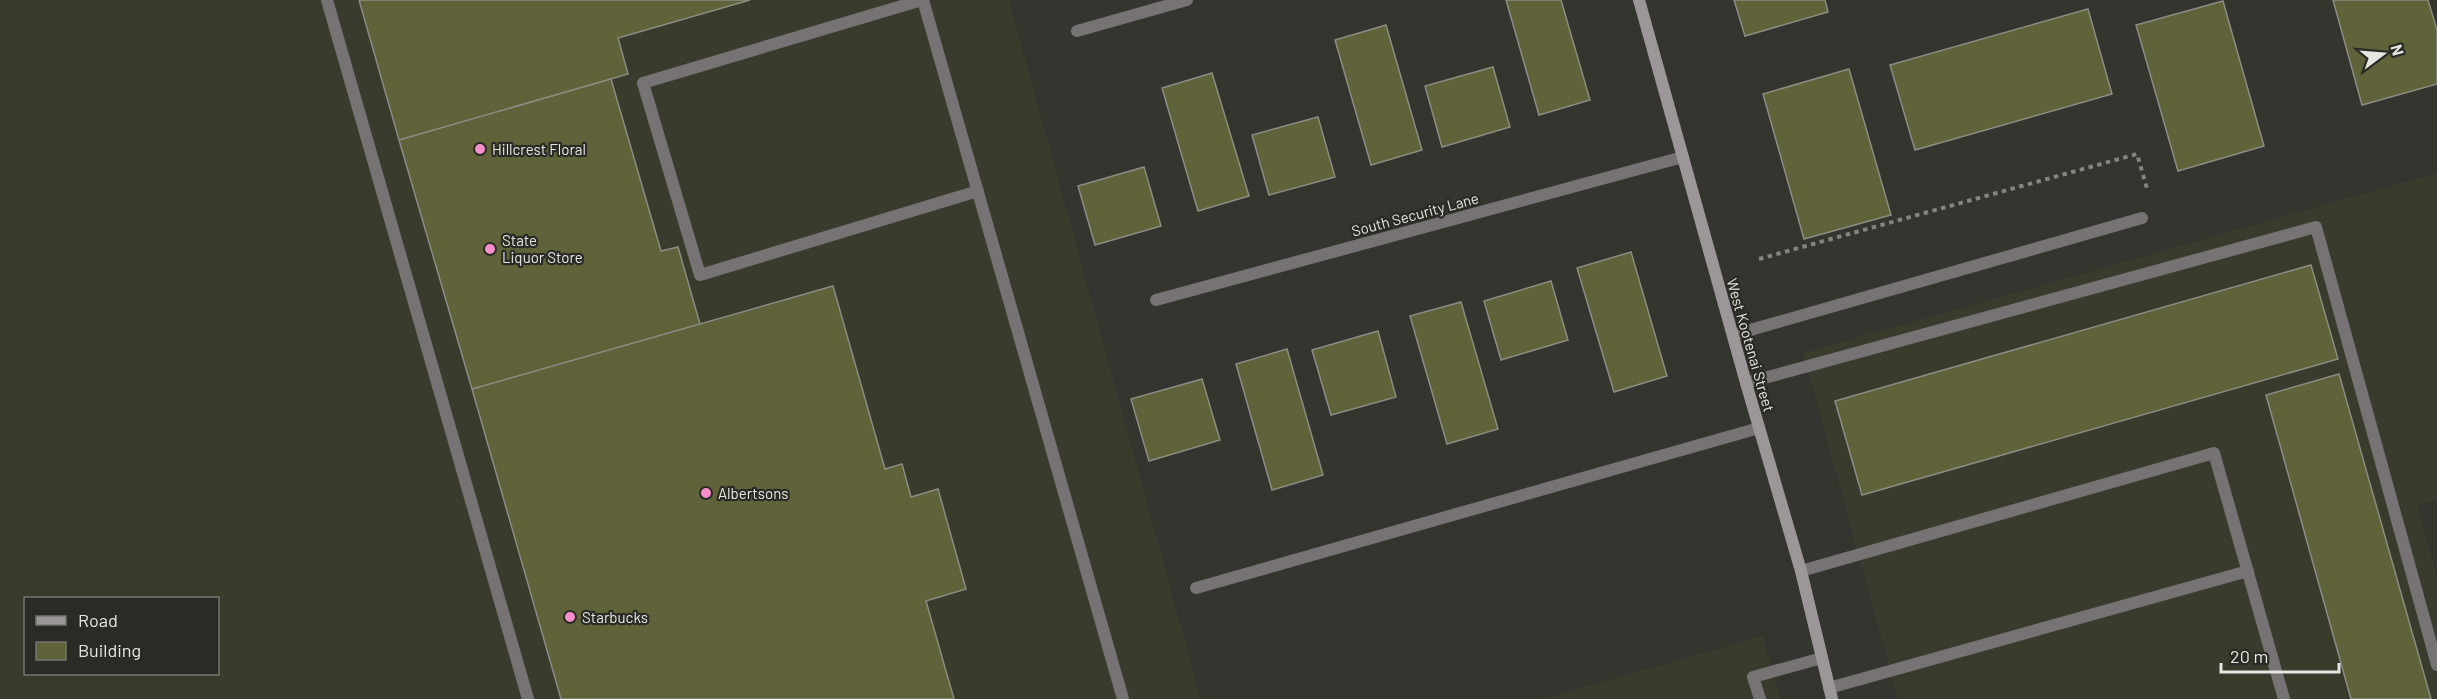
<svg xmlns="http://www.w3.org/2000/svg" width="2437" height="699" viewBox="0 0 2437 699" font-family="Barlow,sans-serif">
  <style>
    .built { fill: #393b2d; fill-rule: evenodd }
    .building { fill: #606339; stroke: #8b8c83; stroke-width: 1.5 }
    .lines { fill: none; stroke-linecap: round; stroke-linejoin: round }
    .path { stroke: #84847f; stroke-width: 4; stroke-dasharray: 4.5 4.5; stroke-linecap: butt }
    .lane { stroke: #777375; stroke-width: 12 }
    .street { stroke: #777375; stroke-width: 12 }
    .secondary { stroke: #9c9699; stroke-width: 12 }
    .poi-dot { fill: #f98fca; stroke: #2a2b24; stroke-width: 2 }
    .labels { text-anchor: middle; dominant-baseline: central; stroke-width: 4.5; stroke-linejoin: round; paint-order: stroke }
    .poi-label { font-size: 15px; fill: #e6e6e2; stroke: #2a2b24; text-anchor: start }
    .street-label { font-size: 15px; fill: #e6e6e2; stroke: #2a2b24 }
  </style>
  <rect width="100%" height="100%" fill="#34352e"/>
  <!-- built -->
  <path class="built" d="M0,0H1009L1201,699H0ZM26,598H218V674H26Z
    M2437,173V500L2417,505L2437,576V699H1898L1803,353Z
    M1763,636L1780,699H1542Z"/>
  <!-- building -->
  <path class="building" d="M359,0H750L618,38L628,74L399,140Z
    M1506,0H1561L1590,100L1539,115Z
    M1734,0H1825L1828,12L1745,36Z
    M2333,0H2428L2437,30V84L2362,105Z
    M2223,1L2264,146L2178,171L2136,25Z
    M2088,9L2112,94L1915,150L1890,65Z
    M1386,25L1422,150L1371,165L1335,40Z
    M1493,67L1510,127L1442,147L1425,86Z
    M1849,69L1891,215L1804,239L1763,94Z
    M1212,73L1249,196L1198,211L1162,88Z
    M611,79L661,251L678,247L700,324L472,389L399,140Z
    M1318,117L1335,177L1269,195L1252,135Z
    M1144,167L1161,226L1095,245L1078,186Z
    M1631,252L1667,376L1614,392L1577,268Z
    M2311,265L2338,359L1862,495L1835,401Z
    M1551,281L1568,340L1501,360L1484,301Z
    M833,286L885,469L902,464L911,497L938,489L966,589L926,601L954,699H561L472,389Z
    M1461,302L1498,429L1447,444L1410,316Z
    M1378,331L1396,397L1331,415L1312,350Z
    M1287,349L1323,475L1272,490L1236,364Z
    M2339,374L2431,699H2351L2266,395Z
    M1202,379L1220,440L1149,461L1131,399Z"/>
  <g class="lines">
    <!-- path -->
    <path class="path" d="M1759,259L2137,154L2148,192"/>
    <!-- lane -->
    <path class="lane" d="M327,0L528,699
      M922,0L643,83L700,275L978,191
      M923,0L1123,699
      M1077,31L1187,0
      M1733,335L2142,218
      M1746,383L2316,227L2437,665
      M1801,571L2214,453L2284,699
      M1196,588L1759,428
      M1829,688L2248,571
      M1760,699L1753,677L1822,658"/>
    <!-- street -->
    <path class="street" d="M1156,300L1683,157"/>
    <!-- secondary -->
    <path class="secondary" d="M1639,0L1746,383L1801,571L1832,699"/>
  </g>
  <!-- markers -->
  <g class="poi-dot">
    <circle cx="480" cy="149" r="6"/>
    <circle cx="490" cy="249" r="6"/>
    <circle cx="706" cy="493" r="6"/>
    <circle cx="570" cy="617" r="6"/>
  </g>
  <g class="labels">
    <!-- poi labels -->
    <g class="poi-label">
      <text x="492" y="149">Hillcrest Floral</text>
      <text x="502" y="240">State<tspan x="502" dy="17">Liquor Store</tspan></text>
      <text x="718" y="493">Albertsons</text>
      <text x="582" y="617">Starbucks</text>
    </g>
    <!-- street labels -->
    <g class="street-label">
      <text transform="translate(1415 214) rotate(-15)">South Security Lane</text>
      <text transform="translate(1751 345) rotate(74)">West Kootenai Street</text>
    </g>
  </g>
  <!-- legend -->
  <rect x="24" y="597" width="195" height="78" fill="#2a2b24" stroke="#757670" stroke-width="1.5"/>
  <rect x="36" y="616" width="30" height="9" fill="#9c9699" stroke="#757670" stroke-width="1.5"/>
  <text x="78" y="627" font-size="18" fill="#e6e6e2">Road</text>
  <rect x="36" y="642" width="30" height="18" fill="#606339" stroke="#757670" stroke-width="1.5"/>
  <text x="78" y="657" font-size="18" fill="#e6e6e2">Building</text>
  <!-- north arrow -->
  <g transform="translate(2383 54) rotate(74)" stroke="#2a2b24" stroke-width="4.5" paint-order="stroke">
  <path d="M0-4.5L10 22L0 15L-10 22Z" fill="#e6e6e2"/>
  <text y="-9" font-size="16" font-weight="bold" text-anchor="middle" fill="#e6e6e2">N</text>
  </g>
  <!-- scale -->
  <path d="M2221 663v9h118v-9" fill="none" stroke="#e6e6e2" stroke-width="3"/>
  <text x="2230" y="663" font-size="18" fill="#e6e6e2" stroke="#2a2b24" stroke-width="4.5" paint-order="stroke">20 m</text>
</svg>
